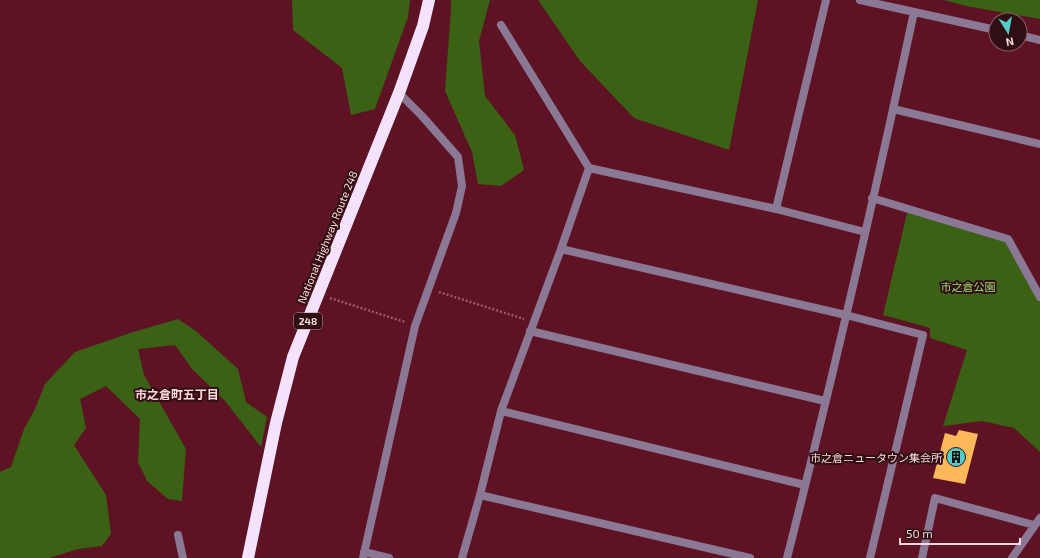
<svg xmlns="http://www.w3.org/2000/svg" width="1040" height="558" viewBox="0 0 1040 558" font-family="'Exo 2','Noto Sans JP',sans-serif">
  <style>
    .green { fill: #3b6114 }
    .building { fill: #fcb85a }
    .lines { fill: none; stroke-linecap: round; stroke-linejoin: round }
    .path { stroke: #985b67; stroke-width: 2.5; stroke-dasharray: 2 2; stroke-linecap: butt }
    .street { stroke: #8a7895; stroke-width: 8 }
    .highway { stroke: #f4e2ff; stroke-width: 12 }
    .labels { text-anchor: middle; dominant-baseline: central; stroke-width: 4; stroke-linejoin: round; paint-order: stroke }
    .shield { fill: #2f0f14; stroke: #be9a9e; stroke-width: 1 }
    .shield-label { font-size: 10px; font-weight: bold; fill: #fcd6d9 }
    .street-label { font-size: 11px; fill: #fcd6d9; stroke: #2f0f14 }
    .park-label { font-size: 11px; fill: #9fe069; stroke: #2f0f14 }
    .poi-label { font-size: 11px; fill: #fcd6d9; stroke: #2f0f14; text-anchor: end }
    .neighbourhood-label { font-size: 12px; font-weight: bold; fill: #fcd6d9; stroke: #2f0f14 }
  </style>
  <rect width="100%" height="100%" fill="#5d1324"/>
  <!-- green -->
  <path class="green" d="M292,0H410L408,17L375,109L351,115L342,68L293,30Z
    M451,0H490L479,41L485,96L515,135L524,170L501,186L478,184L472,152L445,91L451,9Z
    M538,0H758L729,150L634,118L580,61Z
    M944,0H1040V19L966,6Z
    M908,209L1008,239L1040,297V452L1014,428L982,421L943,426L967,350L930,338V328L883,315Z
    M178,319L196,331L238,369L246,402L267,417L261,447L225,401L193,370L175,345L138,349L144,375L186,449L182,501L168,499L147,481L138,462L140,419L106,386L80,399L86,428L74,445L106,495L111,534L102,546L78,549L49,558H0V472L11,467L24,429L35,409L45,384L75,352L130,333Z"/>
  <!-- building -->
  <path class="building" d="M959,430L978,434L965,484L933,478L945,433L956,436Z"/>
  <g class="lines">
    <!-- path -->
    <path class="path" d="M439,292L524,319
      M330,298L405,322"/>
    <!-- street -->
    <path class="street" d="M860,0L996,30
      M501,25L589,168
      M1020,35L1040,40
      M893,109L1040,144
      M872,198L1008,239L1040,297
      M776,209L826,0
      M561,249L846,315L923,335L870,558
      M530,331L825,401
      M501,411L805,485
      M480,495L750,558
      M178,535L183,558
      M364,552L389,558
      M363,558L415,326L456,213L462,186L458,157L422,116L399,93
      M462,558L480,495L501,411L561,249L589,168L776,209L865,232
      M787,558C833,377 875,195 914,12
      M922,558L935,498L1034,525
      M1012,558L1040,518"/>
    <!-- highway -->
    <path class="highway" d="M248,558L276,423L293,357L399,93L423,26L429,0"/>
  </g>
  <!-- icons -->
  <defs>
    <symbol id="building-disc" viewBox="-11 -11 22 22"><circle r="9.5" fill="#53cdca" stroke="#2f0f14"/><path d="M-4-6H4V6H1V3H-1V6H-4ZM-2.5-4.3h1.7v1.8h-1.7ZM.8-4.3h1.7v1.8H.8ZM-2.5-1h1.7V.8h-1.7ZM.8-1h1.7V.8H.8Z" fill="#111"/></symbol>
  </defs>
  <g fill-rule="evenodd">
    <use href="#building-disc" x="945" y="446" width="22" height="22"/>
  </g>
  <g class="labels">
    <!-- shield labels -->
    <rect class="shield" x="294" y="313" width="28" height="16" rx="3"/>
    <g class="shield-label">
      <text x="308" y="321">248</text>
    </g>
    <!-- street labels -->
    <g class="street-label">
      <text transform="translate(327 237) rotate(-68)">National Highway Route 248</text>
    </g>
    <!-- park labels -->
    <g class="park-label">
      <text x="968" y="286">市之倉公園</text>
    </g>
    <!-- poi labels -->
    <g class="poi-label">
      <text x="942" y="457">市之倉ニュータウン集会所</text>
    </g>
    <!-- neighbourhood labels -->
    <g class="neighbourhood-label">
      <text x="177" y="394">市之倉町五丁目</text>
    </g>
  </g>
  <!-- north arrow -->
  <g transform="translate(1008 32) rotate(169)"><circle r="19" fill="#2f0f14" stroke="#815f63"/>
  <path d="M0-3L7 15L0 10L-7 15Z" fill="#53cdca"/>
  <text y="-6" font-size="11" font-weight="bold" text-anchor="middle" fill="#fcd6d9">N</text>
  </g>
  <!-- scale -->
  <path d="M900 538v6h120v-6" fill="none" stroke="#fcd6d9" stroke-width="2"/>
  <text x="906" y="538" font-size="12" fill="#fcd6d9" stroke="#2f0f14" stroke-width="3" paint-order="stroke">50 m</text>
</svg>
